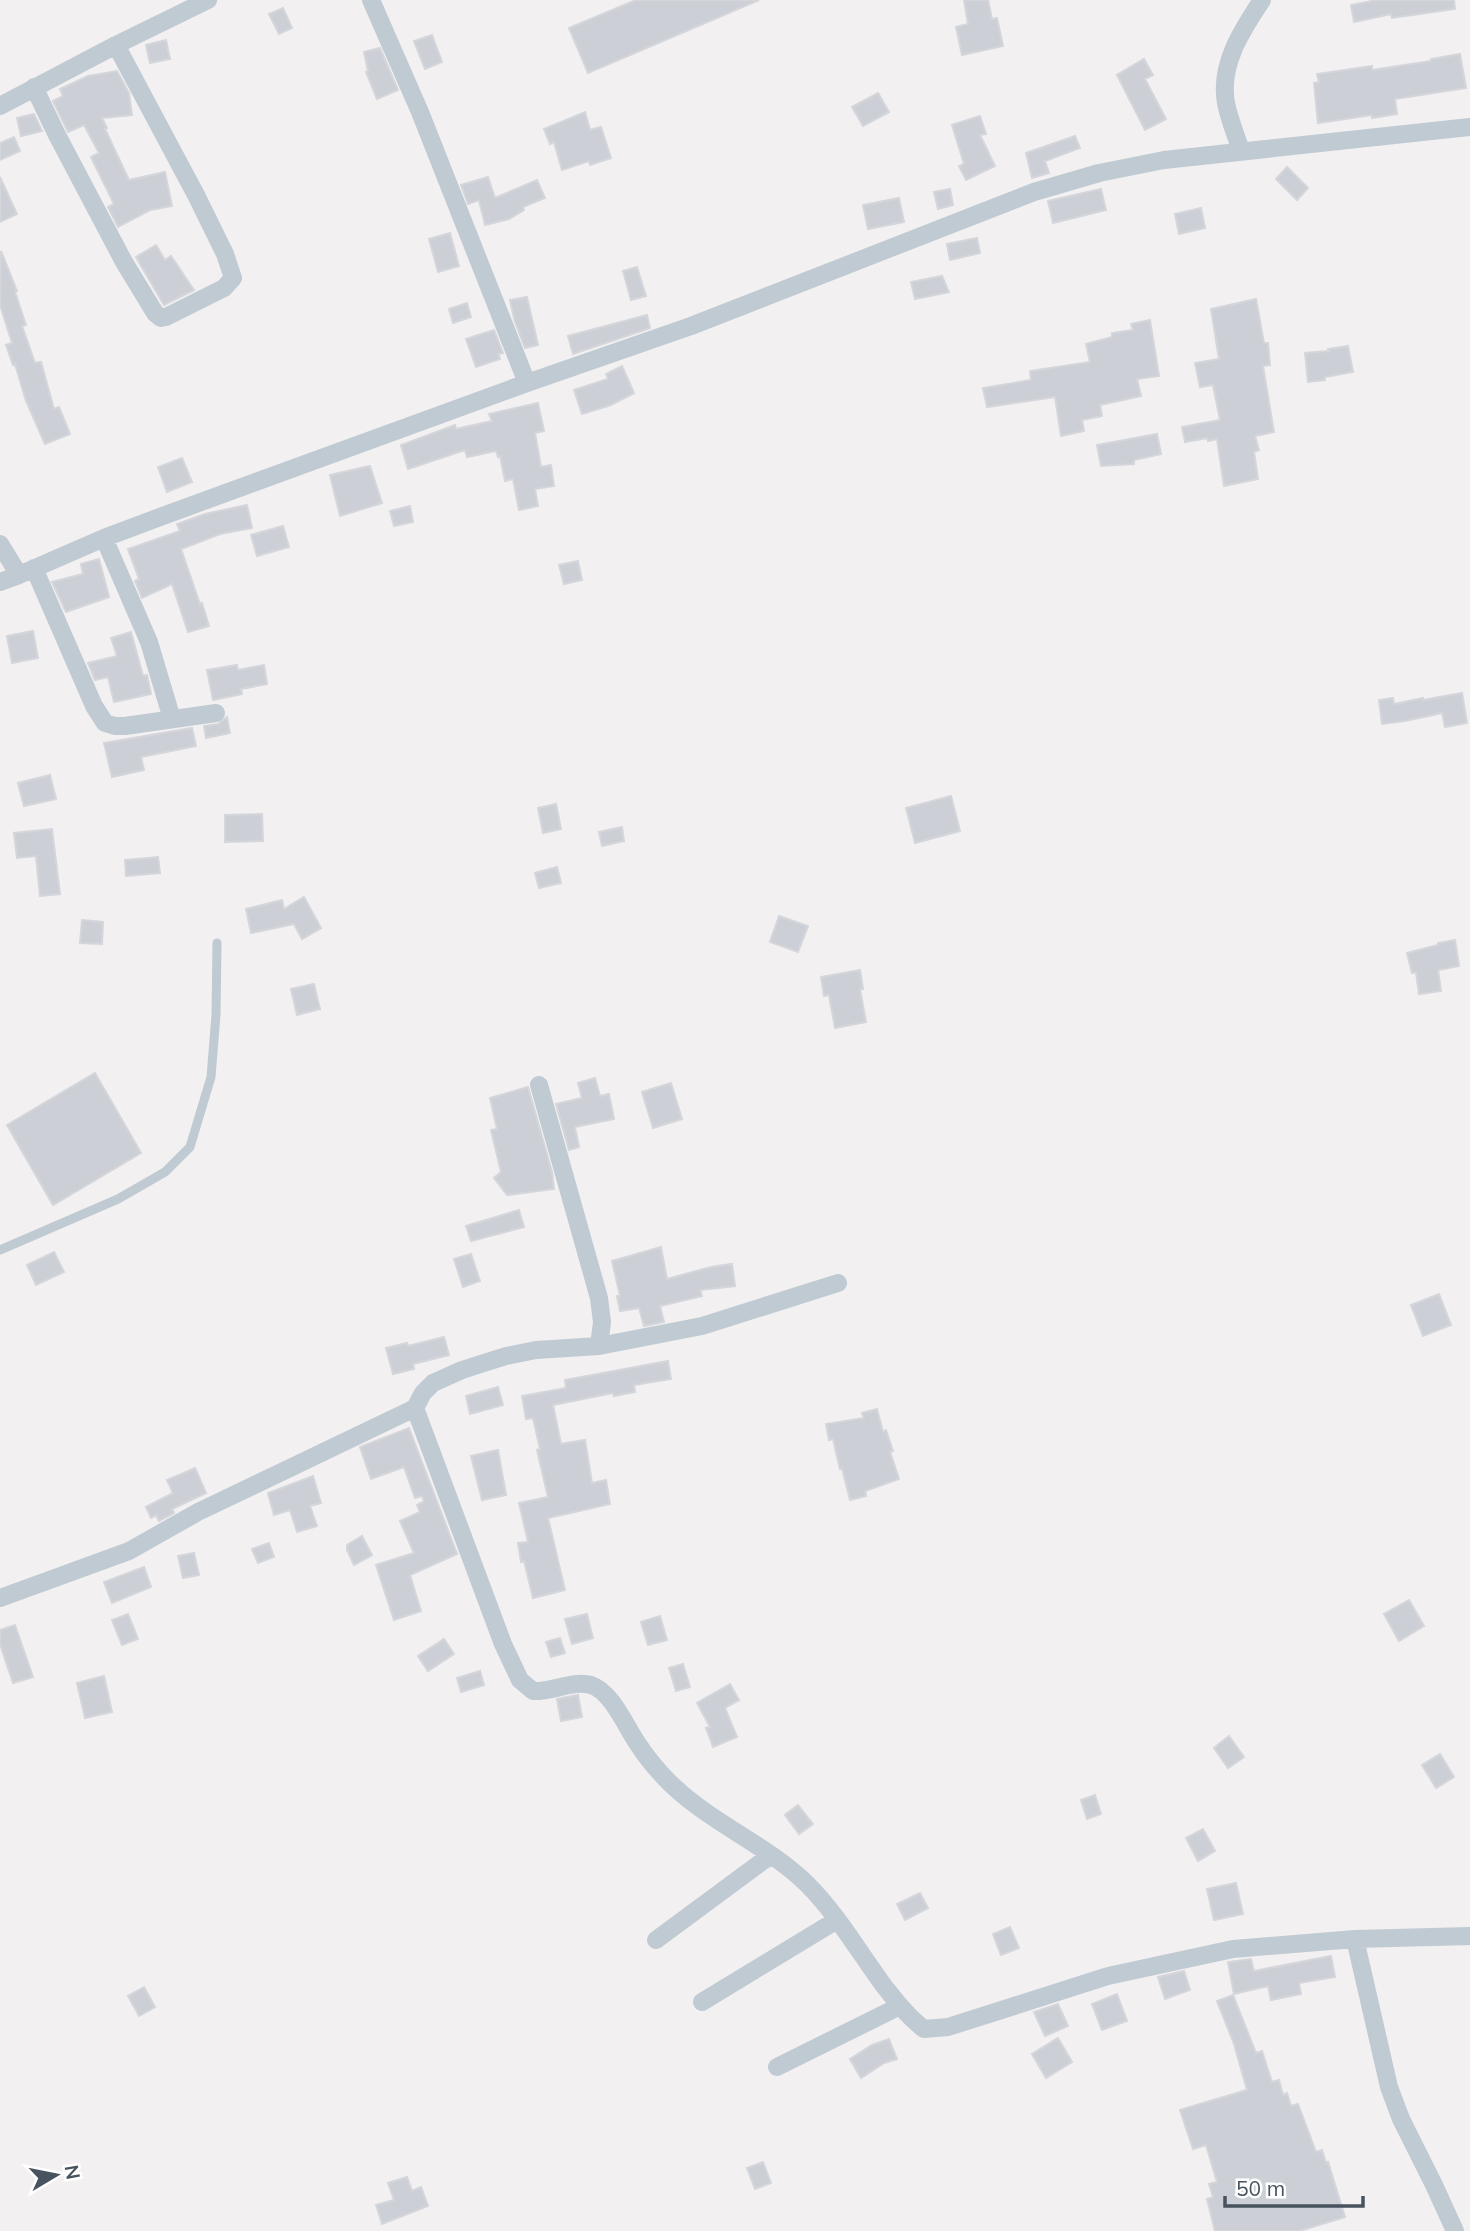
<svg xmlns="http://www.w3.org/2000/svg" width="1470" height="2231" viewBox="0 0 1470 2231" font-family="Mulish,sans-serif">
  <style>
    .building { fill: #cccfd5; stroke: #d4d6db; stroke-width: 2 }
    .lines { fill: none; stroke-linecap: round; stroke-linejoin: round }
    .lane { stroke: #c0cad2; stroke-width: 9 }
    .street { stroke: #c0cad2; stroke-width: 18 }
  </style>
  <rect width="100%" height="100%" fill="#f2f0f0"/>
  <!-- building -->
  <path class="building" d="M636,0H759L588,73L569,28Z
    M964,0H988L992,19L997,18L1003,46L962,55L956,27L968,24Z
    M1377,0H1454L1455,9L1392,18L1391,14L1354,22L1351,5Z
    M283,8L292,28L279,34L269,14Z
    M432,35L442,62L425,69L414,41Z
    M166,40L170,59L150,63L146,45Z
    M380,48L398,90L377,99L366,72L368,71L364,52Z
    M1460,54L1466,88L1395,99L1397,114L1372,118V115L1318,123L1314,83L1319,82L1317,74L1372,66V70L1431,61V59Z
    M1144,59L1153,75L1145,79L1166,119L1145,130L1117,75Z
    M117,71L129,93L132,115L102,118L107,128L105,129L129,180L165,172L172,206L150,210L118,227L108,207L114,204L91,157L99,153L84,125L68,132L53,101L63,96L60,89L88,76Z
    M878,93L889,112L863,126L852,107Z
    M585,112L590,130L601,127L611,158L590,165L589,161L562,170L554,142L550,144L544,129Z
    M34,114L42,131L21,136L17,118Z
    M980,116L986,134L980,135L995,166L966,180L959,166L964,164L952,125Z
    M1075,136L1080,148L1045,161L1049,173L1032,178L1026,153Z
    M14,137L20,151L0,160V143Z
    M1287,167L1308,188L1297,200L1276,179Z
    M0,177L17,214L0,222Z
    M488,177L495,198L537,180L545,198L523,207L524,210L509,219L485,225L479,200L468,204L461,185Z
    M950,189L953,205L938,209L934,192Z
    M1101,189L1106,210L1053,223L1048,201Z
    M899,198L904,222L868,229L863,205Z
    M1201,208L1205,228L1179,234L1175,214Z
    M450,233L459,266L438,272L429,239Z
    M977,238L980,253L950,260L947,244Z
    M156,245L165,260L171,256L194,290L164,305L136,257Z
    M1,251L17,291L15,292L26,325L22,326L35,363L41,362L54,409L59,407L70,434L45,444L26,401L15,364L13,365L6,345L12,343L0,305Z
    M637,267L646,296L631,300L623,271Z
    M942,276L949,292L915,299L911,282Z
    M527,297L538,345L525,348L515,322L510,300Z
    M1256,299L1264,343H1268L1270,365L1263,366L1274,432L1255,436L1259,450L1254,452L1258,479L1224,486L1217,439L1208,441L1207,438L1185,442L1182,427L1220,420L1213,385L1200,387L1195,363L1219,359L1211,309Z
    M467,303L471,317L453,323L449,309Z
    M647,315L650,328L573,354L568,336Z
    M1150,320L1159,376L1137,379L1141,396L1100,405L1102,416L1082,420L1084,431L1061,436L1055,397L987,407L983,388L1031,380L1030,371L1090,362L1086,344L1112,337V333L1133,330L1131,324Z
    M494,330L503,353L498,354L500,359L476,367L466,339Z
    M1348,346L1353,372L1325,377V380L1308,382L1305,353L1329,351L1328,349Z
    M622,366L634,393L611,405L582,414L574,390L608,379L606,374Z
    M538,403L544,431L535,433L541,467L551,465L554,486L535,489L538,506L519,510L513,479L505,481L500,456L498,457L496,451L467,457L465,450L408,469L401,445L455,425L456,429L492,421L489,414Z
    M1157,434L1161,454L1134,460V464L1101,466L1097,445Z
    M182,458L192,482L167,492L158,467Z
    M370,466L382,503L340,516L330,475Z
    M247,505L252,528L220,534L181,549L200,604L202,603L209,626L188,632L172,584L142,598L135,581L139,579L128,549L180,531L177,524L205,514Z
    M410,506L413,522L394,526L390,511Z
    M283,526L289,547L257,556L251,535Z
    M99,559L109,597L66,612L52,582L83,574L81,564Z
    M578,561L582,580L564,584L559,565Z
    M33,631L38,658L12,663L7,636Z
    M131,632L143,676L147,675L151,694L114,702L108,677L95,680L88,663L117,656L111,638Z
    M237,665L238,670L264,665L267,684L241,689L242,694L213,700L207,670Z
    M1462,693L1467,723L1445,727L1442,713L1405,721L1382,724L1379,700L1393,698L1394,704L1423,698V700Z
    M227,717L230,733L206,738L204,726L218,724Z
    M192,728L196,746L141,757L144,770L112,777L104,743Z
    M50,775L56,799L24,806L18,783Z
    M951,796L960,831L915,843L906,808Z
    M556,804L561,829L543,833L538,808Z
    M262,814L263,841L225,842V815Z
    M622,827L624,841L602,846L599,832Z
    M52,829L60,894L40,896L36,856L17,858L14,833Z
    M158,857L160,873L126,876L125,860Z
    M557,867L561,883L539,888L535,873Z
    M304,897L321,928L302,939L294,924L251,933L246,909L282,900L284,909Z
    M779,916L808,926L798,952L770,942Z
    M82,920L103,922L102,944L80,943Z
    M1455,940L1459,966L1438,970L1441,991L1419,994L1416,972L1412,973L1407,953L1438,945V943Z
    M860,970L863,989H860L866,1022L835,1028L829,995L824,996L821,977Z
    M314,984L320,1009L297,1015L291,989Z
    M95,1073L141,1153L53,1205L7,1125Z
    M595,1078L600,1096L609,1094L614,1119L575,1127L579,1147L569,1150L556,1104L582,1098L578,1083Z
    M671,1083L682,1119L653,1128L642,1092Z
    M528,1087L552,1172L554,1189L507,1195L494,1178L501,1172L491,1130L497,1129L490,1098Z
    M519,1210L524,1227L471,1241L466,1226Z
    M661,1247L667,1279L711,1267L732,1264L735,1286L700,1290L702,1296L660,1306L664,1322L644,1326L639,1308L620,1311L617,1296H620L612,1261Z
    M54,1252L64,1272L36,1285L27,1265Z
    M471,1254L480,1281L463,1287L454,1259Z
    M1439,1294L1451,1325L1423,1336L1411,1305Z
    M444,1337L449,1355L413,1364L414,1369L393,1374L386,1348L407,1343L408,1346Z
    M668,1361L671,1379L634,1385L635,1392L614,1396L613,1393L553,1405L561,1444L585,1440L592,1483L606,1480L610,1504L548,1518L565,1590L533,1598L524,1561L521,1562L518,1543L528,1542L519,1503L548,1497L537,1450L540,1449L533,1418L526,1419L522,1396L566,1388L565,1380Z
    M498,1387L503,1405L470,1414L466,1396Z
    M877,1409L883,1432L886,1430L893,1451L890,1452L899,1479L865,1491L866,1496L850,1500L842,1468L840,1469L833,1439L829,1440L826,1424L864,1418L862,1413Z
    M409,1428L457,1554L410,1575L421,1611L394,1620L376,1565L414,1553L400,1521L420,1512L417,1505L424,1501L422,1496L415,1498L404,1467L371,1479L360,1447Z
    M498,1450L506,1495L482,1500L471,1456Z
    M195,1468L206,1493L172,1509L174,1513L159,1521L156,1515L151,1518L146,1507L173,1493L167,1480Z
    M313,1476L321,1503L310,1506L317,1526L297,1532L290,1510L274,1515L268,1493Z
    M362,1536L372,1555L354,1565L347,1550V1545Z
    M269,1543L274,1557L258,1563L252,1549Z
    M194,1553L199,1575L183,1578L178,1556Z
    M144,1567L151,1587L112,1603L104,1582Z
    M1409,1600L1424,1626L1399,1641L1384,1614Z
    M128,1614L138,1639L122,1645L112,1620Z
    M587,1614L593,1638L572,1644L565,1619Z
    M660,1616L667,1640L648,1645L641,1622Z
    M15,1625L33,1677L13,1683L0,1644V1630Z
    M560,1638L565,1653L551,1657L546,1642Z
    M444,1639L454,1654L428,1671L418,1656Z
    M683,1664L690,1687L676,1691L669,1668Z
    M480,1671L484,1685L461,1692L457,1678Z
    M104,1676L112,1712L85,1718L77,1683Z
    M730,1684L739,1700L725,1708L737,1737L713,1747L706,1728L710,1727L697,1703Z
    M578,1695L582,1717L561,1721L557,1699Z
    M1229,1736L1244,1757L1228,1768L1214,1748Z
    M1440,1754L1454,1777L1436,1788L1422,1765Z
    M1095,1795L1101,1814L1087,1819L1081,1800Z
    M798,1805L813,1824L799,1834L785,1815Z
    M1203,1829L1215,1851L1198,1861L1186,1838Z
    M1236,1883L1243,1914L1214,1920L1207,1889Z
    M920,1893L928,1908L905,1920L897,1904Z
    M1010,1927L1019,1948L1001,1955L993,1934Z
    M1331,1956L1335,1977L1299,1983L1301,1994L1271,2000L1268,1986L1234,1994L1228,1962L1251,1959L1254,1971Z
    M1184,1971L1190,1990L1165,1999L1158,1977Z
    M144,1987L155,2007L139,2016L128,1996Z
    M1117,1994L1127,2021L1102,2030L1092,2004Z
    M1233,1995L1256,2053L1262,2051L1272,2082L1279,2080L1283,2095L1287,2093L1291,2106L1298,2104L1316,2152L1322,2150L1326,2163L1328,2162L1345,2217L1299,2231H1215L1207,2199L1213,2197L1209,2184L1217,2182L1206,2145L1193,2149L1180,2110L1247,2090L1234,2044L1217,2001Z
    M1058,2004L1068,2026L1045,2036L1034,2012Z
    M1058,2038L1072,2062L1046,2078L1032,2054Z
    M889,2039L897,2059L884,2063L861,2078L850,2059L872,2045Z
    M763,2162L771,2183L755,2189L747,2168Z
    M407,2177L412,2191L421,2187L428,2206L382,2224L376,2205L394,2200L388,2183Z"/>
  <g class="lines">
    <!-- lane -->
    <path class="lane" d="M0,1250L118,1199L165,1172L190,1147L211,1077L216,1015L217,943"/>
    <!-- street -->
    <path class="street" d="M371,0L420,112L527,383
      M34,87L57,135L124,262L155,313L161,318L166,317L224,288L233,278L225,254L196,195L116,45
      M0,106L116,45L208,0
      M1241,151C1236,135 1229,119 1226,103C1219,65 1242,30 1262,0
      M104,538L149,642L172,719
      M0,544L19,575L104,538L160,517L527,383L691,326L1034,192L1099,173L1164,160L1470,127
      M34,568L94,706L105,723L115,726H125L216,713
      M0,582L19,575
      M539,1085L599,1298L602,1322L599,1346
      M415,1408L503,1644L520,1680L533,1691C552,1692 573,1680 591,1685C613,1692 627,1730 640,1747C646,1757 655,1767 663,1776C705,1821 764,1842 807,1884C837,1914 859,1952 884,1986C896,2001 908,2017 924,2029L948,2027L1108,1976L1233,1949L1355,1939L1470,1936
      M0,1598L129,1551L198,1512L415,1408L423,1393L433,1383L462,1370L506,1356L536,1350L599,1346L702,1326L838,1283
      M1355,1939L1389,2087L1401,2119L1434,2185L1455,2231
      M656,1940L771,1855
      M702,2002L837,1920
      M777,2067L900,2006"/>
  </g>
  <!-- north arrow -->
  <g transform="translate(56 2175) rotate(80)" stroke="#ffffff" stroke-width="5" paint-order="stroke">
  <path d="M0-5L12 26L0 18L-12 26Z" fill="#47535e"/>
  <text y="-10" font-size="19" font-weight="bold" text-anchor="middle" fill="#47535e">N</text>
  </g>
  <!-- scale -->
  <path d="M1225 2196v10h138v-10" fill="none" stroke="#47535e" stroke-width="3.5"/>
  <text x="1236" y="2196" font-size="21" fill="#47535e" stroke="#ffffff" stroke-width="5" paint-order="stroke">50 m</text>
</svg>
